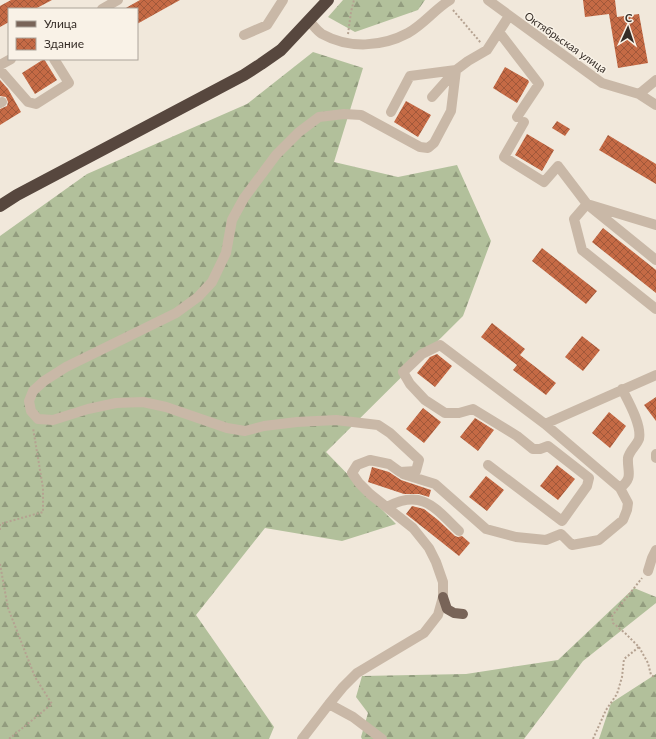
<svg xmlns="http://www.w3.org/2000/svg" width="656" height="739" viewBox="0 0 656 739" font-family="Lato,sans-serif">
  <style>
    .forest { fill: url(#forest-firs) }
    .building { fill: url(#building-cross-hatch) }
    .lines { fill: none; stroke-linecap: round; stroke-linejoin: round }
    .path { stroke: #b5a291; stroke-width: 2; stroke-dasharray: 2 2; stroke-linecap: butt }
    .minor { stroke: #c9b8a7; stroke-width: 10 }
    .major { stroke: #786458; stroke-width: 10 }
    .highway { stroke: #57473e; stroke-width: 12 }
    .labels { text-anchor: middle; dominant-baseline: central; stroke-width: 3; stroke-linejoin: round; paint-order: stroke }
    .street-label { font-size: 11px; fill: #362d27; stroke: #f9f2e7 }
  </style>
  <defs>
    <pattern id="forest-firs" width="22" height="20" patternUnits="userSpaceOnUse"><rect width="22" height="20" fill="#b2c09b"/><path d="M5 1l3.5 6h-7zM16 11l3.5 6h-7z" fill="#929c7e"/></pattern>
    <pattern id="building-cross-hatch" width="8" height="8" patternUnits="userSpaceOnUse"><rect width="8" height="8" fill="#c56a45"/><path d="M0 0l8 8M0 8l8-8" fill="none" stroke="#a1583a"/></pattern>
  </defs>
  <rect width="100%" height="100%" fill="#f1e8db"/>
  <!-- forest -->
  <path class="forest" d="M343,0H425L418,10L355,32L328,17Z
    M313,52L363,68L334,162L398,177L457,165L491,241L463,316L326,452L396,524L342,541L265,528L196,615L274,727L269,739H0V236L87,174L247,104Z
    M634,588L656,597V603L583,661L524,739H362L361,737L368,713L356,697L362,676L466,674L558,660Z
    M656,674V739H599L611,703Z"/>
  <!-- building -->
  <path class="building" d="M11,0H52L35,9H9V22L0,27V6Z
    M140,0H180L137,24V9H124Z
    M583,0H615L617,17L639,14L648,63L618,68L609,14L585,17Z
    M44,59L57,80L35,94L22,73Z
    M505,67L528,80L529,82L517,103L493,88Z
    M0,80L8,89L21,112L0,125V109L7,106L8,102L6,97L0,96Z
    M406,101L431,115L418,137L394,122Z
    M557,121L570,129L565,136L552,128Z
    M527,134L554,150L542,171L515,155Z
    M608,135L656,164V184L599,150Z
    M603,228L656,270V293L592,242Z
    M542,248L597,291L586,304L532,261Z
    M492,323L525,349L520,355L556,383L546,395L513,370L517,365L481,337Z
    M582,336L600,350L583,371L565,357Z
    M437,354L452,366L435,387L417,373L430,357Z
    M656,397V421L644,405Z
    M423,408L441,422L424,443L406,429Z
    M609,412L626,426L610,448L592,433Z
    M475,418L494,430L478,451L460,437Z
    M557,465L575,479L558,500L540,486Z
    M372,467L389,472L401,480L431,490L429,497L419,494H404L368,482Z
    M486,476L504,490L487,511L469,497Z
    M412,506L424,509L438,520L455,536L458,537L462,536L470,543L459,556L406,514Z"/>
  <g class="lines">
    <!-- path -->
    <path class="path" d="M453,10L481,43
      M348,34L351,12L354,0
      M0,530V524L43,512V488L33,428
      M0,564L8,608L35,677L52,704L9,739
      M639,647L648,663L651,675L656,678
      M593,739L606,710L617,694L622,677L624,659L639,647L625,633L613,623L612,616L642,578"/>
    <!-- minor -->
    <path class="minor" d="M488,0L602,83L639,94L656,105
      M102,9L118,0
      M309,21C313,25 317,31 322,34C349,49 382,47 408,33C424,24 435,9 450,0
      M499,32L539,84L517,117
      M244,35L267,25L283,0
      M0,65L11,59
      M0,70L28,102L36,104L69,83L54,59
      M639,94L656,80
      M0,103L2,102
      M391,112L410,76L456,70L432,97
      M524,122L504,157L544,182L558,166L587,204L656,225
      M656,260L587,204L574,219L582,250L656,309
      M545,424L620,488C634,477 627,472 628,458C629,451 637,445 639,439C642,425 628,401 622,389
      M656,454V458
      M488,465L562,521L587,486L589,478L548,446L540,449H533L517,436L473,409L459,413H445L425,400L410,384L403,372L422,354L440,345L545,424L656,375
      M403,474L435,484L486,529L516,537L546,540L561,534L572,545L599,540L623,520L627,510L628,503L620,488
      M387,507C422,488 435,508 459,531
      M648,571L652,558L656,550
      M329,704L343,687L357,673L424,633L438,615L443,597V582L436,562L429,548L413,528L370,494L359,483L352,473L357,465L370,460L389,464L400,472L416,471L419,460L390,433L378,425L336,420L297,422L264,426L245,431L227,428L166,407L143,402L116,403L88,409L53,420L38,419L31,411L29,401L33,391L44,381L66,367L176,313L198,297L212,282L226,253L232,220L244,198L276,155L299,132L319,117L344,114L361,115L420,147L428,148L434,143L451,111L456,70L468,61L487,50L509,16
      M302,739L329,704L353,717L382,739"/>
    <!-- major -->
    <path class="major" d="M443,597L447,609L454,613L463,614"/>
    <!-- highway -->
    <path class="highway" d="M0,206L17,195L244,75L261,64L281,50L328,0"/>
  </g>
  <g class="labels">
    <!-- street labels -->
    <g class="street-label">
      <text transform="translate(566 42) rotate(35)">Октябрьская улица</text>
    </g>
  </g>
  <!-- legend -->
  <rect x="8" y="8" width="130" height="52" fill="#f9f2e7" stroke="#aba39a"/>
  <rect x="16" y="21" width="20" height="6" fill="#786458" stroke="#aba39a"/>
  <text x="44" y="28" font-size="12" fill="#362d27">Улица</text>
  <rect x="16" y="38" width="20" height="12" fill="url(#building-cross-hatch)" stroke="#aba39a"/>
  <text x="44" y="48" font-size="12" fill="#362d27">Здание</text>
  <!-- north arrow -->
  <g transform="translate(628 28) rotate(3)" stroke="#f9f2e7" stroke-width="3" paint-order="stroke">
  <path d="M0-3L7 15L0 10L-7 15Z" fill="#362d27"/>
  <text y="-6" font-size="11" font-weight="bold" text-anchor="middle" fill="#362d27">С</text>
  </g>
</svg>
